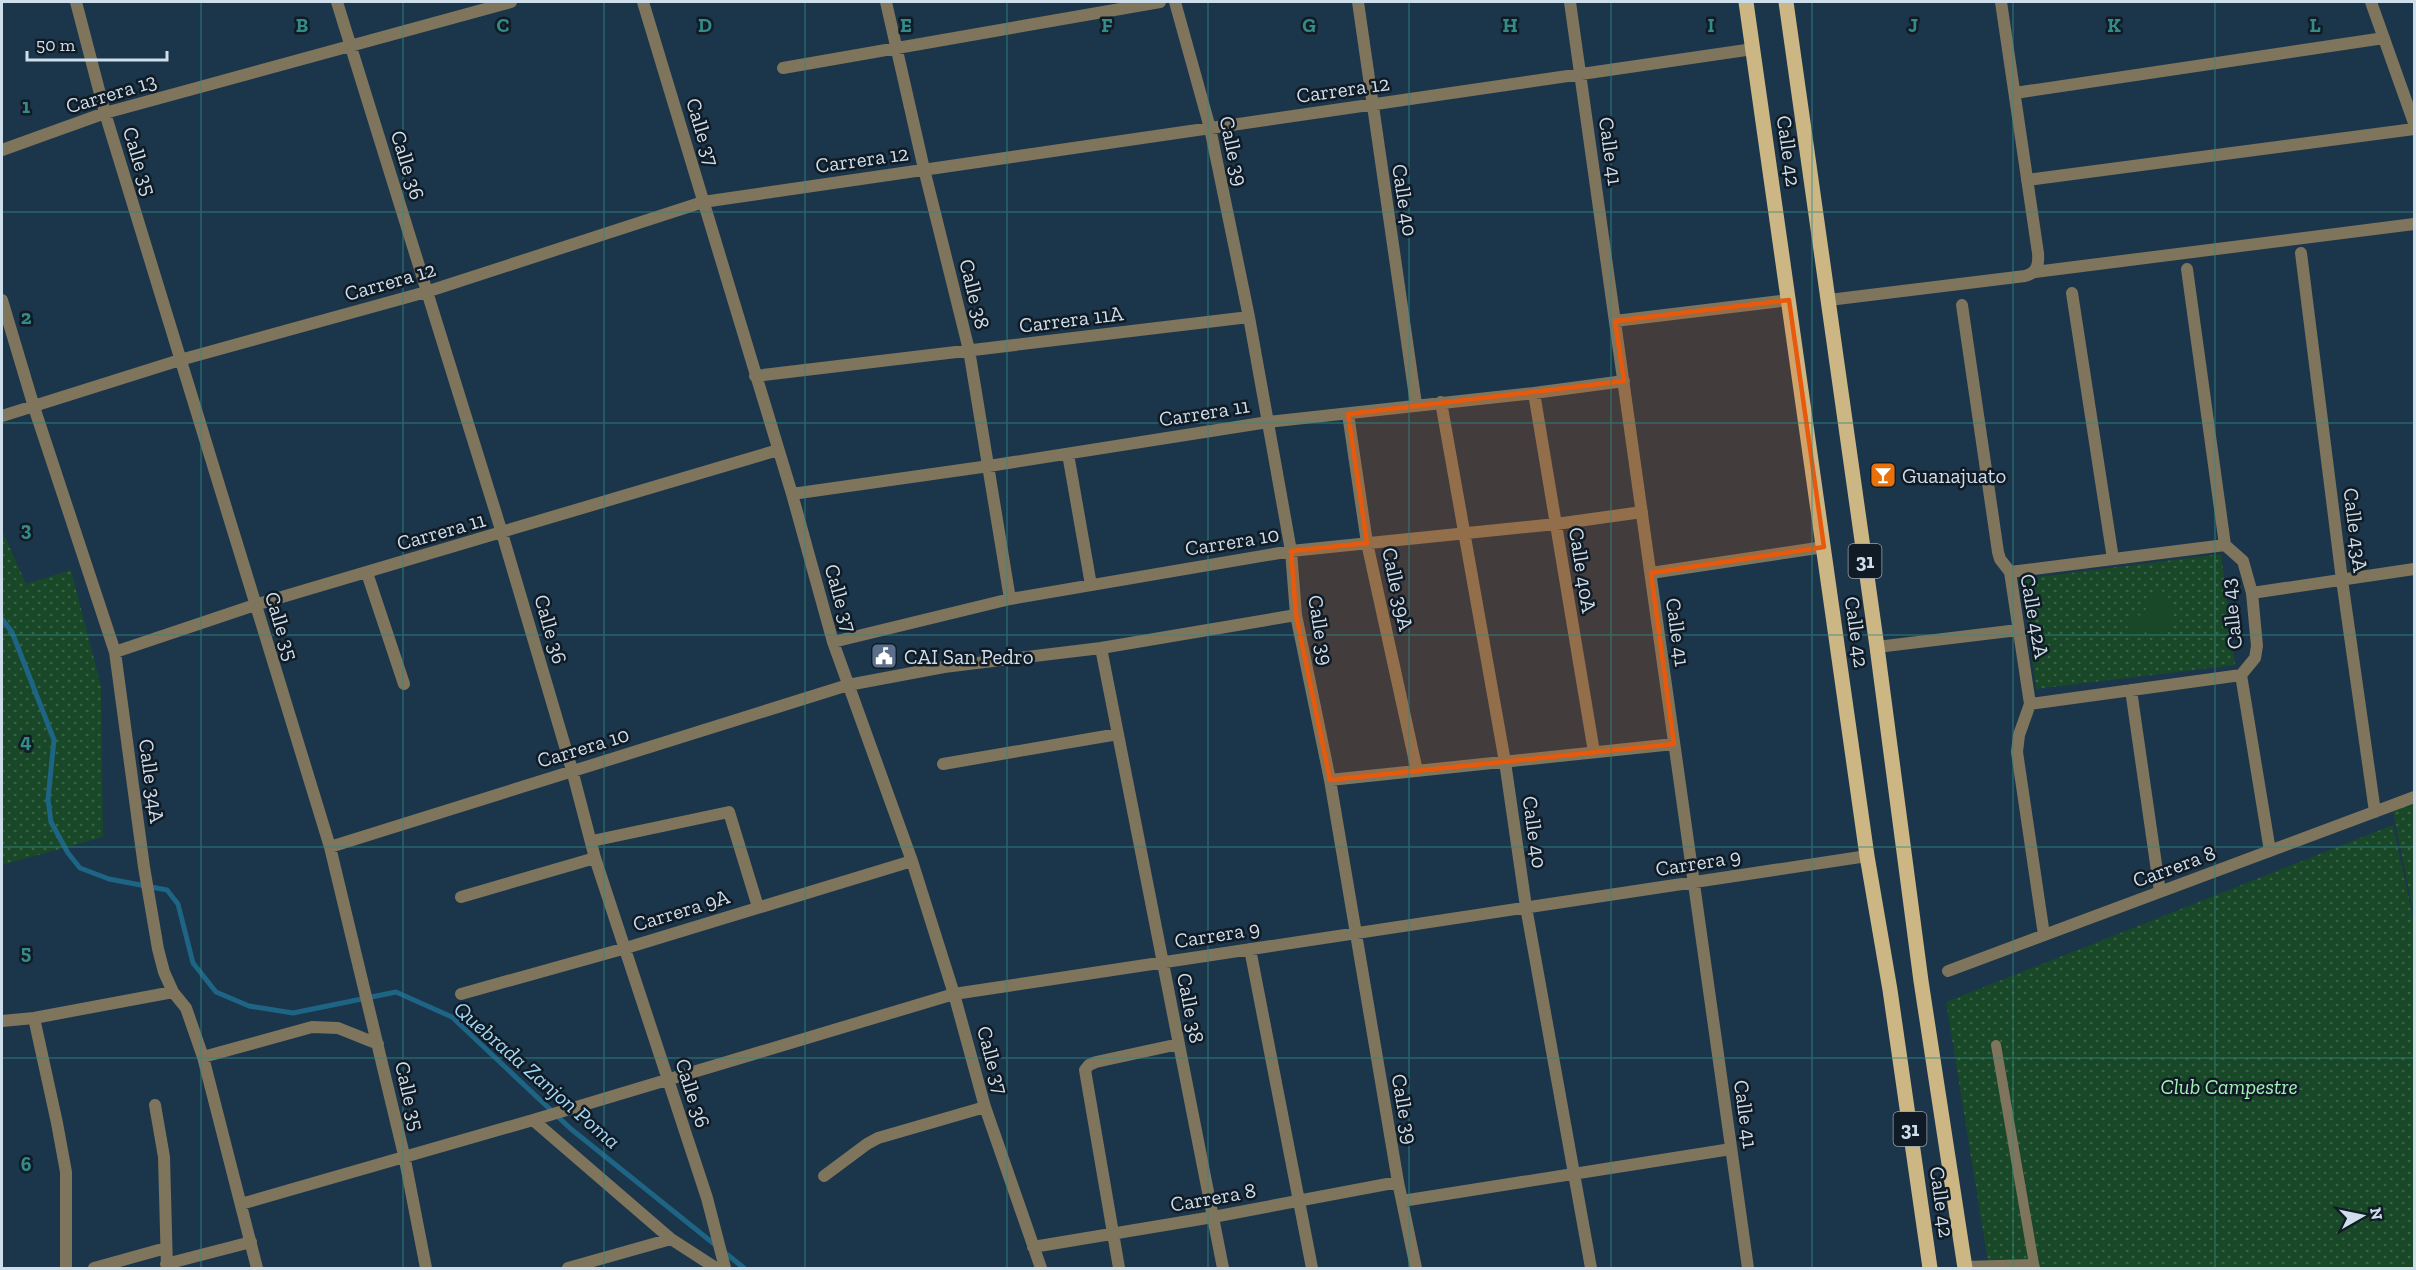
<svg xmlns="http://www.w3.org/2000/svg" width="2416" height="1270" viewBox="0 0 2416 1270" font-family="'Zilla Slab',serif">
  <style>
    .park { fill: url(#park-dots) }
    .pitch { fill: #184827 }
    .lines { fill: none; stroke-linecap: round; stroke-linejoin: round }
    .stream { stroke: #1e6484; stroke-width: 5 }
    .service { stroke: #7f745c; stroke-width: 10 }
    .minor { stroke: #7f745c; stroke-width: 12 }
    .primary { stroke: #ccb683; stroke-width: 15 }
    .marked { fill: #e8590c; fill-opacity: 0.2; stroke: #e8590c; stroke-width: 4.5; stroke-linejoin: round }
    .grid { fill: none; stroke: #358b87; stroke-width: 1.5; stroke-opacity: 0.55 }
    .labels { text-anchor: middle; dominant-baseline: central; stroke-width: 5; stroke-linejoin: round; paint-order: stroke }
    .shield { fill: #101b25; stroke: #96a4b0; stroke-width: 1.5 }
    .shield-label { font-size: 20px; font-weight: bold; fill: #cfdeeb }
    .street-label { font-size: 21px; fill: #cfdeeb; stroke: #101b25 }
    .poi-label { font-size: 21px; fill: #cfdeeb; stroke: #101b25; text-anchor: start }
    .park-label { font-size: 21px; font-style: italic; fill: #a3f3b5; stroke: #101b25 }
    .water-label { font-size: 22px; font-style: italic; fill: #a2d8f5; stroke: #101b25 }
    .grid-label { font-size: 20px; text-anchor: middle; font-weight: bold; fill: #358b87; stroke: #101b25; stroke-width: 5; stroke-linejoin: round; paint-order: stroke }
  </style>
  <defs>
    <pattern id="park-dots" width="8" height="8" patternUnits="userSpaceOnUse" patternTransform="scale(1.5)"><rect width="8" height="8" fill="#184827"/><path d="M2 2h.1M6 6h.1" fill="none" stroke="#396246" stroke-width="1.8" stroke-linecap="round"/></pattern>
  </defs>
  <rect width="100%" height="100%" fill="#1b354a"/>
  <!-- park -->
  <path class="park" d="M2,530L26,584L71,570L101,686L103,837L2,865Z
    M2221,554L2235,665L2036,689L2022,579Z
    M2414,798V916L2392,806Z
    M2393,825L2414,921V1268H1989L1946,1002Z"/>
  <!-- pitch -->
  <path class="pitch" d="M2162,591C2184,606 2174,652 2148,629L2142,636L2132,635L2127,626L2129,619L2138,615L2146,618C2145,603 2145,594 2162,591Z"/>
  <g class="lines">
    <!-- stream -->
    <path class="stream" d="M2,619L12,632L54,740L48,799L51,822L68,853L80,868L109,879L167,890L178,904L193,963L216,992L249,1006L293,1013L396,992L452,1017L571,1129L744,1268"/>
    <!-- service -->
    <path class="service" d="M1996,1045L2034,1264
      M1964,1266L2034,1264L2035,1268"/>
    <!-- minor -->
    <path class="minor" d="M76,2L105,113L330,847L404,1155L426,1268
      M337,2L502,533L572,770L595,858L707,1198L725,1268
      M643,2L792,494L833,642L912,861L954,994L985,1107L1041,1268
      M886,2L924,169L969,350L1010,599
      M1175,2L1210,128L1249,317L1291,551L1296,615L1330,780L1398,1182L1416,1268
      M1358,2L1416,404
      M1570,2L1748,1268
      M2371,2L2414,123
      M783,68L1160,2
      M2015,93L2384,38
      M2,150L105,113L511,2
      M2027,180L2414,129
      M2301,253L2342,580L2375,812
      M2187,269L2225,545L2243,561L2252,593L2257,646L2255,658L2241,675
      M2035,272L2414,224
      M2072,293L2113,559
      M2,300L34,407L115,652L144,867L158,949L164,972L173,992L186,1008L203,1057L257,1268
      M1829,300L2025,276C2037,273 2039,265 2038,253L2001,2
      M1962,305L1998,552L2000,559L2010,572L2030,704L2019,735L2017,752L2044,935
      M1615,321L1789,300
      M755,376L1249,317
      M1534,393L1594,752
      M1441,402L1505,762L1526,907L1591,1268
      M1348,414L1367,543L1417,771
      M2,416L180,360L426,292L703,202L1753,49
      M1068,454L1091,585
      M792,494L989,466L1268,422L1534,393L1624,381
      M2010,572L2225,545
      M367,573L404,684
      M1651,573L1824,547
      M2252,593L2414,569
      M833,642L1010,599L1291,551L1556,524L1642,512
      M1877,647L2018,630
      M1101,648L1223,1268
      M115,652L255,605L778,450
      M2241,675L2270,851
      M2131,690L2160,892
      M2030,704L2241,675
      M943,764L1118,734
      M1330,780L1674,744
      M592,841L729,812L758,907
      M330,847L848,685L944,667L1101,648L1296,615
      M461,897L595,858
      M1250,949L1312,1268
      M1948,971L2414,797
      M461,994L626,948L912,861
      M34,1018L57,1123L66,1172V1268
      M2,1021L34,1018L173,992
      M203,1057L312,1027L338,1028L378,1044
      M155,1105L164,1157L167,1268
      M533,1120L671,1239L716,1268
      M824,1176L867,1144L878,1138L985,1107
      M1402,1201L1731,1149
      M241,1204L533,1120L954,994L1867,856
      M1033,1247L1213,1217L1398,1182
      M166,1264L251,1242
      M94,1268L166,1248
      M568,1268L671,1239
      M1119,1268L1085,1070L1089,1065L1096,1062L1179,1044"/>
    <!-- primary -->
    <path class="primary" d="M1746,2L1867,856L1890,990L1930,1268
      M1786,2L1877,647L1921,981L1965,1268"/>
  </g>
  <!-- marked area -->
  <path class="marked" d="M1789,300L1824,547L1651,573L1674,744L1330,780L1296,615L1291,551L1367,543L1348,414L1624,381L1615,321Z"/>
  <!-- grid -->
  <path class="grid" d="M201,2V1268M403,2V1268M604,2V1268M805,2V1268M1007,2V1268M1208,2V1268M1409,2V1268M1611,2V1268M1812,2V1268M2013,2V1268M2215,2V1268M2,212H2414M2,423H2414M2,635H2414M2,847H2414M2,1058H2414"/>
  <!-- icons -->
  <defs>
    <symbol id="bar-square" viewBox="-11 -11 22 22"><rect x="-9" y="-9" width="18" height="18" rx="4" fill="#e8710a" stroke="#101b25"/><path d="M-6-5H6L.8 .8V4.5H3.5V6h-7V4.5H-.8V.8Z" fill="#fff"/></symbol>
    <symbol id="civic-square" viewBox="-11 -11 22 22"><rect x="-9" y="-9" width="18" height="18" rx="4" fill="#5c6f8a" stroke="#101b25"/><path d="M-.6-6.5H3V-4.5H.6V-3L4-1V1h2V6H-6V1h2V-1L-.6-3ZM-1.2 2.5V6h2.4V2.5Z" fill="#fff"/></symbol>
  </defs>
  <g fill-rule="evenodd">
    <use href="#bar-square" x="1868" y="460" width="30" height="30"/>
    <use href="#civic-square" x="869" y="641" width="30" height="30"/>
  </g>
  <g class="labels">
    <!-- shield labels -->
    <g class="shield">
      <rect x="1848.5" y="544" width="33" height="34" rx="4.5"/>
      <rect x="1893.5" y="1112" width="33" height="34" rx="4.5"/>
    </g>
    <g class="shield-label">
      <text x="1865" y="561">31</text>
      <text x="1910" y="1129">31</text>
    </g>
    <!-- street labels -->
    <g class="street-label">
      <text transform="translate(1343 89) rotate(-8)">Carrera 12</text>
      <text transform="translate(111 93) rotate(-17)">Carrera 13</text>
      <text transform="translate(703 132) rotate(73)">Calle 37</text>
      <text transform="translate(1234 151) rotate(78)">Calle 39</text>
      <text transform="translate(1611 151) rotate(82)">Calle 41</text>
      <text transform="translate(1789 151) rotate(82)">Calle 42</text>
      <text transform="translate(862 159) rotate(-8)">Carrera 12</text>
      <text transform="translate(140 161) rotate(73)">Calle 35</text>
      <text transform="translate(408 165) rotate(73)">Calle 36</text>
      <text transform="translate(1405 200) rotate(81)">Calle 40</text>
      <text transform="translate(390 281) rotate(-16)">Carrera 12</text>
      <text transform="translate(975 294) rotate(76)">Calle 38</text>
      <text transform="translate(1071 319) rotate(-7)">Carrera 11A</text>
      <text transform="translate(1204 412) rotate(-9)">Carrera 11</text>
      <text transform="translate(2356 530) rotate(83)">Calle 43A</text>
      <text transform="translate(441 531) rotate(-16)">Carrera 11</text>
      <text transform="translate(1232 541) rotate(-9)">Carrera 10</text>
      <text transform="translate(1583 570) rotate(81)">Calle 40A</text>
      <text transform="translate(1398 589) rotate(78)">Calle 39A</text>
      <text transform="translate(841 598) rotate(74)">Calle 37</text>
      <text transform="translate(2231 614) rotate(-96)">Calle 43</text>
      <text transform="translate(2035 616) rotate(80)">Calle 42A</text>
      <text transform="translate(282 626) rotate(73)">Calle 35</text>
      <text transform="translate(551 629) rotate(74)">Calle 36</text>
      <text transform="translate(1321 630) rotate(81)">Calle 39</text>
      <text transform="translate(1678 632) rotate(82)">Calle 41</text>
      <text transform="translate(1857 632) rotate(82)">Calle 42</text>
      <text transform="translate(583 747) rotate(-17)">Carrera 10</text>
      <text transform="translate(152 781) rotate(82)">Calle 34A</text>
      <text transform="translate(1535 832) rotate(82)">Calle 40</text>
      <text transform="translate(1698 862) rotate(-9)">Carrera 9</text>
      <text transform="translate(2174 866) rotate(-20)">Carrera 8</text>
      <text transform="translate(681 910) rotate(-17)">Carrera 9A</text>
      <text transform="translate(1217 934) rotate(-9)">Carrera 9</text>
      <text transform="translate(1191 1008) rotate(79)">Calle 38</text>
      <text transform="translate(993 1060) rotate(75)">Calle 37</text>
      <text transform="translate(693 1093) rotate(72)">Calle 36</text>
      <text transform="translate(410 1096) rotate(77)">Calle 35</text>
      <text transform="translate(1405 1109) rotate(80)">Calle 39</text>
      <text transform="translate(1746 1114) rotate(82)">Calle 41</text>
      <text transform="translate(1213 1197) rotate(-10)">Carrera 8</text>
      <text transform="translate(1942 1202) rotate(82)">Calle 42</text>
    </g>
    <!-- poi labels -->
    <g class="poi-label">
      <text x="1902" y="475">Guanajuato</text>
      <text x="904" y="656">CAI San Pedro</text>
    </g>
    <!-- park labels -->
    <g class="park-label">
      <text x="2229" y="1086">Club Campestre</text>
    </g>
    <!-- water labels -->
    <g class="water-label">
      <text transform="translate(537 1075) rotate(41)">Quebrada Zanjon Poma</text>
    </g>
  </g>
  <g class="grid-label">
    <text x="302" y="32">B</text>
    <text x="503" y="32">C</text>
    <text x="705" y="32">D</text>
    <text x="906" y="32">E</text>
    <text x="1107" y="32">F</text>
    <text x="1309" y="32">G</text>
    <text x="1510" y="32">H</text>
    <text x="1711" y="32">I</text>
    <text x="1913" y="32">J</text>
    <text x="2114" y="32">K</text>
    <text x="2315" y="32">L</text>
    <text x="26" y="113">1</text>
    <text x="26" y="324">2</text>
    <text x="26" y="536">3</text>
    <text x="26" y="748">4</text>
    <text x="26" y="959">5</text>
    <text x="26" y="1171">6</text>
  </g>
  <!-- border -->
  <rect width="2416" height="1270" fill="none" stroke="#cfdeeb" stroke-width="6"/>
  <!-- north arrow -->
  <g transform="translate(2362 1216) rotate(81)" stroke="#101b25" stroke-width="4.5" paint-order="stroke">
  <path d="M0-4.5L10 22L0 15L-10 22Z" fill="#cfdeeb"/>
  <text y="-9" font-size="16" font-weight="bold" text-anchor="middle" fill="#cfdeeb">N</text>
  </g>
  <!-- scale -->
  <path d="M27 51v9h140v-9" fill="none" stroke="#cfdeeb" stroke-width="3"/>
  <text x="36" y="51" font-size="18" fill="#cfdeeb" stroke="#101b25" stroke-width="4.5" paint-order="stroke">50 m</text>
</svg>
